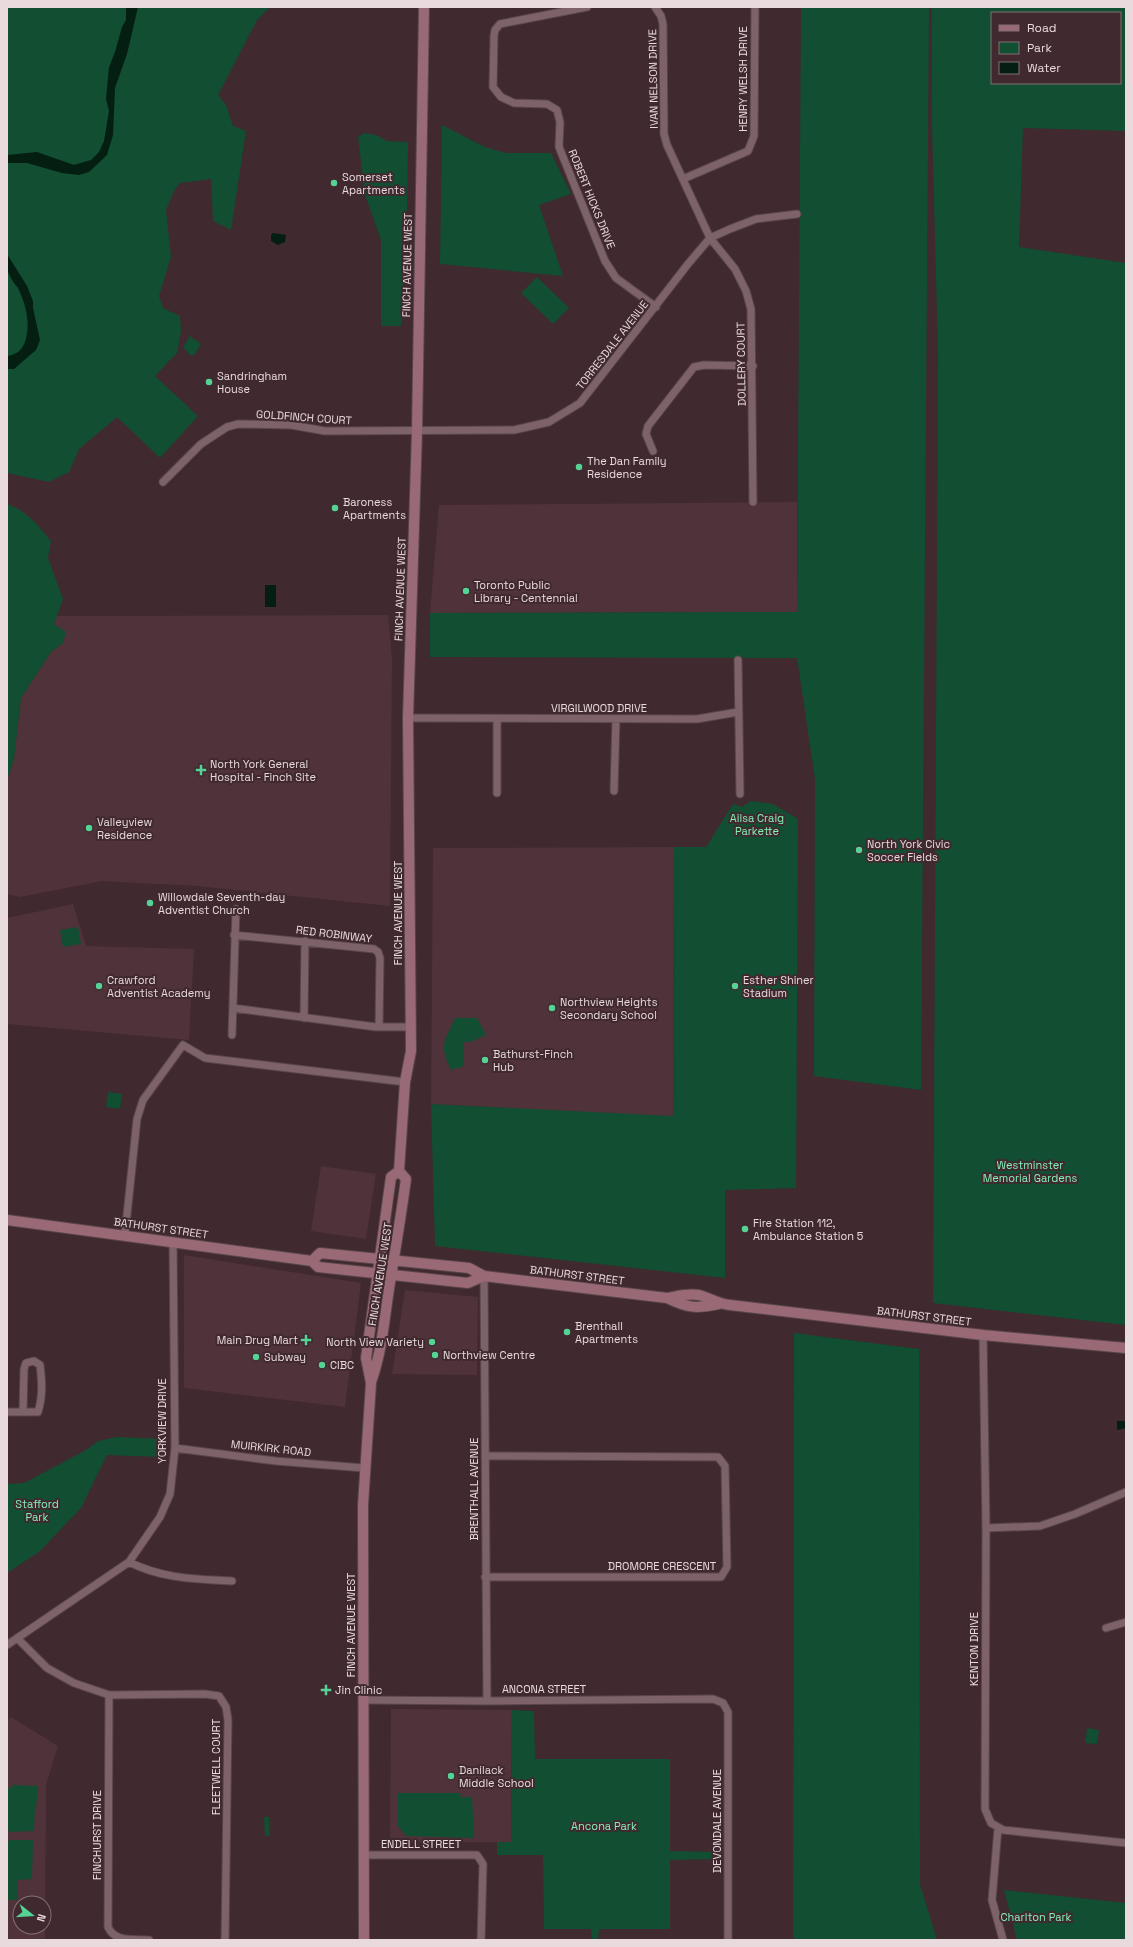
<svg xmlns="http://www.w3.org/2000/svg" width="1133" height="1947" viewBox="0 0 1133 1947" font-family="'Space Grotesk',sans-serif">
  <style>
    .built { fill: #50323a; fill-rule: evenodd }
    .green { fill: #114e32; fill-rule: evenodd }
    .water { fill: #051e12 }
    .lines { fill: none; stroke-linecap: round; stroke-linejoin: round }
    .street-casing { stroke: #59464a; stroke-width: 9 }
    .secondary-casing { stroke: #59464a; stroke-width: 12 }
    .street { stroke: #7d6369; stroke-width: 7 }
    .secondary { stroke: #996976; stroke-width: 10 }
    .poi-dot { fill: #55d395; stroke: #40292f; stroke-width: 1.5 }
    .labels { text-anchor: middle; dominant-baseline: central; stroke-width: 4; stroke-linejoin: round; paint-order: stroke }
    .street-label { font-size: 11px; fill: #e9dadd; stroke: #40292f }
    .poi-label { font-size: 11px; fill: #e9dadd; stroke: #40292f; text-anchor: start }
    .park-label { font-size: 11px; fill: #82f0b6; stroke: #40292f }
  </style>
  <rect width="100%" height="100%" fill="#40292f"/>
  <!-- built -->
  <path class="built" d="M797,502V612L430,613L439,505Z
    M388,615L392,657L390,906L197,886L102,881L20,897L7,894V781L14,759L21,698L51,652L63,643L54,624L57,616Z
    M674,847L673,1117L431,1104L433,848Z
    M73,904L86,946L194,949L189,1040L7,1024V918Z
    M321,1166L376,1174L366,1239L311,1231Z
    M184,1255L361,1283L345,1407L184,1388Z
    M405,1290L478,1297L477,1375L392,1374Z
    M391,1709L512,1710L511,1842H390Z
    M11,1717L58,1746L46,1785L45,1940H7V1721ZM20,1903H44V1927H20Z"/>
  <!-- green -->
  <path class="green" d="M7,7H270L257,20L218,95L226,105L233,126L246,131L231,230L213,221L211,179L180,183L174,191L166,210L171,257L159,296L163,308L180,316L181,331L177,353L155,376L198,416L160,458L117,417L79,449L69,472L49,482L7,473Z
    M801,7H929L921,1090L814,1076L815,779L797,658L430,657V613L797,612Z
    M932,7H1126V131L1023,128L1019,247L1126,263V1325L933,1303L938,353L932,126ZM992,13H1120V83H992Z
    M442,125L485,147L506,153H551L571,194L539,205L563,276L440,264Z
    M364,133L376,135L387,141L408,142L407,208L401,326H381V240L365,195L358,137Z
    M537,277L569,308L553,324L521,293Z
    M190,336L201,344L195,354L191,356L183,347Z
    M7,504C27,511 38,525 51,541L48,558L63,599L54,624L66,632L63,643L51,652L21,698L14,759L7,781Z
    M751,801L773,804L798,819L796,1188L725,1190V1278L435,1246L431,1104L673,1116L674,847H706L733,804L742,807Z
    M78,927L81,944L63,947L60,930Z
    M455,1018H477L486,1035L470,1042H464V1066L451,1070C439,1045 444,1042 455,1018Z
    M108,1092L122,1094L120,1109L106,1107Z
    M794,1333L919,1349L920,1884L937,1940H793Z
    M117,1437L163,1439L161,1457L107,1455L81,1508L39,1552L7,1573V1484L24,1483L86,1450L98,1441Z
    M512,1710L534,1711L535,1759H670V1851L718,1852V1859L670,1860V1929H599L598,1940H592L591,1929H544L543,1855H497V1842H511Z
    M1087,1728L1099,1730L1097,1744L1085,1743Z
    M12,1785L38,1786L36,1808H35L34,1831L10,1832L7,1829V1788H12Z
    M398,1793H461L460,1797H472L474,1838L406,1836L398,1826Z
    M264,1817H269L270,1836H265Z
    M10,1840H33L32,1879L18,1880V1900H7V1842Z
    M1004,1890L1126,1903V1940H1017Z"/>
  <!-- water -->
  <path class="water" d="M126,7H138L127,54L115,88L113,135L107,155L89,172L79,175L62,173L27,163H7V155L37,152L74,165L91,160L99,152L104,141L109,111L106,99L109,67L115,52L122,27L126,20Z
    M273,233L286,235L285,242L278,245L271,241V235Z
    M7,254L27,286L33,301V308L40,340L36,350L14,369H7V356C16,355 22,350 25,342C31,324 26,305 18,288C14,283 9,276 7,269C6,265 7,259 7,254Z
    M265,585H276V607H265Z
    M1117,1421H1126V1428L1117,1430Z"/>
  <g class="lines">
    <defs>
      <path id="street" d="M587,7L500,24L495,30L494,36L493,87L501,97L514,103L547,104L557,110L560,122L559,147L605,261L616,278L656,307
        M655,7L661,16L663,24L664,134L667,145L710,238L735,269L746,291L751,309L753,502
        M683,179L748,151L754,136L755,7
        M653,451L646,434L648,426L694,367L704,365L753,366
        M163,482L201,444L227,427L238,424L291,425L325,431L514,430L549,422L580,403L688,264L710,238L730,229L756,219L797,214
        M738,660L740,794
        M408,718L697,719L738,712
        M497,719V793
        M614,791L616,719
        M234,935L374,949L378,952L380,958L379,1027
        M233,1008L376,1027H411
        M304,1018L305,941
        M232,1035L236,909
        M125,1234L137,1119L143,1100L183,1045L205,1058L405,1082
        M484,1276L487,1701
        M983,1335L986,1528L985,1809L991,1823L1003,1830L1126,1843
        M7,1412H38C43,1396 42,1381 40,1365L34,1361L26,1363L24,1369L23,1412
        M175,1448L276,1461L364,1468
        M485,1456L718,1457L725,1466L727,1567L721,1577H485
        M986,1528L1040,1526L1075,1514L1126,1492
        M129,1562C163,1579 195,1579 232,1581
        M1106,1628L1126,1622
        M17,1638L47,1668L74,1683L109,1695L205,1694L219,1696L226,1707L228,1720L225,1940
        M7,1645L129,1562L160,1517L170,1494L175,1448L173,1242
        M109,1695L108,1927C115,1943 134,1939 149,1940
        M363,1700L487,1701L713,1699L723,1703L728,1712V1940
        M998,1828L992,1900L1003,1940
        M364,1855H477L483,1864L481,1940"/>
      <path id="secondary" d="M7,1220L312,1261L318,1267L468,1283L484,1276
        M312,1261L320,1253L469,1268L484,1276L667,1298C678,1296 688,1293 699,1295C710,1298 718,1304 730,1305L983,1335L1126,1348
        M667,1298C688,1308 696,1309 719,1304
        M371,1382C382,1352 384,1321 389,1289C395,1252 401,1216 406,1179L399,1171
        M364,1940L363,1505L371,1383L366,1358L391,1177L399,1171L405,1082L411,1051L408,718L417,431L424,7"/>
    </defs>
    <!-- street casing -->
    <use href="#street" class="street-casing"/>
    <!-- secondary casing -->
    <use href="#secondary" class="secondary-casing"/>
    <!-- street -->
    <use href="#street" class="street"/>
    <!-- secondary -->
    <use href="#secondary" class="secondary"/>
  </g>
  <!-- markers -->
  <g class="poi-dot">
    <circle cx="334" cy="183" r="4"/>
    <circle cx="209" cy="382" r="4"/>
    <circle cx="579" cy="467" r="4"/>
    <circle cx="335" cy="508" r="4"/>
    <circle cx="466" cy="591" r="4"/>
    <path d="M199 764h4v4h4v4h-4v4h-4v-4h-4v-4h4z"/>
    <circle cx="89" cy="828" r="4"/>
    <circle cx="859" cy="850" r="4"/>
    <circle cx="150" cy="903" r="4"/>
    <circle cx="99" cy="986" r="4"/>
    <circle cx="735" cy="986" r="4"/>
    <circle cx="552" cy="1008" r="4"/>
    <circle cx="485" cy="1060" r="4"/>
    <circle cx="745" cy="1229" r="4"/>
    <circle cx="567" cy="1332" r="4"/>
    <path d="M304 1334h4v4h4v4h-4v4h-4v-4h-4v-4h4z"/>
    <circle cx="432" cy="1342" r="4"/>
    <circle cx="435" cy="1355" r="4"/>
    <circle cx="256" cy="1357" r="4"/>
    <circle cx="322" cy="1365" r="4"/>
    <path d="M324 1684h4v4h4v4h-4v4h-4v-4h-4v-4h4z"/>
    <circle cx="451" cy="1776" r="4"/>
  </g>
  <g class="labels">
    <!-- street labels -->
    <g class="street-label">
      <text transform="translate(653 79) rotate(-91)">IVAN NELSON DRIVE</text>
      <text transform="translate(743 79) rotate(-90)">HENRY WELSH DRIVE</text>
      <text transform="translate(592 199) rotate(68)">ROBERT HICKS DRIVE</text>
      <text transform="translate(407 265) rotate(-89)">FINCH AVENUE WEST</text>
      <text transform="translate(612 345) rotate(-52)">TORRESDALE AVENUE</text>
      <text transform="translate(741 364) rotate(-91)">DOLLERY COURT</text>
      <text transform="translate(304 417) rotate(4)">GOLDFINCH COURT</text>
      <text transform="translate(400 589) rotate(-88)">FINCH AVENUE WEST</text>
      <text x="599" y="708">VIRGILWOOD DRIVE</text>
      <text transform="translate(398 913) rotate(-90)">FINCH AVENUE WEST</text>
      <text transform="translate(334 934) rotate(7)">RED ROBINWAY</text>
      <text transform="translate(161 1228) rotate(8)">BATHURST STREET</text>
      <text transform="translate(380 1274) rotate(-81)">FINCH AVENUE WEST</text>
      <text transform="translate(577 1275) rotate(7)">BATHURST STREET</text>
      <text transform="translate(924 1316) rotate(7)">BATHURST STREET</text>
      <text transform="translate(162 1421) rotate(-90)">YORKVIEW DRIVE</text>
      <text transform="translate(271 1448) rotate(6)">MUIRKIRK ROAD</text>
      <text transform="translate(474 1489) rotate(-90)">BRENTHALL AVENUE</text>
      <text x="662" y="1566">DROMORE CRESCENT</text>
      <text transform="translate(351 1625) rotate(-90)">FINCH AVENUE WEST</text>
      <text transform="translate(974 1649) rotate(-90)">KENTON DRIVE</text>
      <text x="544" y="1689">ANCONA STREET</text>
      <text transform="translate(216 1767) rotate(-90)">FLEETWELL COURT</text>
      <text transform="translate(717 1821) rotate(-90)">DEVONDALE AVENUE</text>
      <text transform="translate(97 1835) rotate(-90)">FINCHURST DRIVE</text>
      <text x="421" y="1844">ENDELL STREET</text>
    </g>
    <!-- poi labels -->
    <g class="poi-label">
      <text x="342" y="177">Somerset<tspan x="342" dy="13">Apartments</tspan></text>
      <text x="217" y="376">Sandringham<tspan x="217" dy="13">House</tspan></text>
      <text x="587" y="461">The Dan Family<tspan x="587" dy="13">Residence</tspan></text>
      <text x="343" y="502">Baroness<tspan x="343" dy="13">Apartments</tspan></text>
      <text x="474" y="585">Toronto Public<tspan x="474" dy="13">Library - Centennial</tspan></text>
      <text x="210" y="764">North York General<tspan x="210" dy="13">Hospital - Finch Site</tspan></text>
      <text x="97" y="822">Valleyview<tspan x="97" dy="13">Residence</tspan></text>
      <text x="867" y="844">North York Civic<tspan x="867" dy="13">Soccer Fields</tspan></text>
      <text x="158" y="897">Willowdale Seventh-day<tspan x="158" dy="13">Adventist Church</tspan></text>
      <text x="107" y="980">Crawford<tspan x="107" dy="13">Adventist Academy</tspan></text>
      <text x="743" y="980">Esther Shiner<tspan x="743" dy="13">Stadium</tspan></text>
      <text x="560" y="1002">Northview Heights<tspan x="560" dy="13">Secondary School</tspan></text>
      <text x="493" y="1054">Bathurst-Finch<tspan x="493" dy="13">Hub</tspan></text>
      <text x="753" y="1223">Fire Station 112,<tspan x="753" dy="13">Ambulance Station 5</tspan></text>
      <text x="575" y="1326">Brenthall<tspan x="575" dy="13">Apartments</tspan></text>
      <text x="298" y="1340" text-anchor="end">Main Drug Mart</text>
      <text x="424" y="1342" text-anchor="end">North View Variety</text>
      <text x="443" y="1355">Northview Centre</text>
      <text x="264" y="1357">Subway</text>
      <text x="330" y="1365">CIBC</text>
      <text x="335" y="1690">Jin Clinic</text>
      <text x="459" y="1770">Danilack<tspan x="459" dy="13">Middle School</tspan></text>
    </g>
    <!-- park labels -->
    <g class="park-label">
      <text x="757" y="818">Ailsa Craig<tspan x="757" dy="13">Parkette</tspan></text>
      <text x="1030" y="1165">Westminster<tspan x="1030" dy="13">Memorial Gardens</tspan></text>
      <text x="37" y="1504">Stafford<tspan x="37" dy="13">Park</tspan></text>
      <text x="604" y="1826">Ancona Park</text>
      <text x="1036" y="1917">Charlton Park</text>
    </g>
  </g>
  <!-- border -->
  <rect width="1133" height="1947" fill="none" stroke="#e9dadd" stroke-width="16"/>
  <!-- legend -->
  <rect x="991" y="12" width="130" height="72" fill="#40292f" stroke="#847075"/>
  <rect x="999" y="25" width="20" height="6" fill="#996976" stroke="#847075"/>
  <text x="1027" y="32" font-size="12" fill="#e9dadd">Road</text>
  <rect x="999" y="42" width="20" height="12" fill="#114e32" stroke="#847075"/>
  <text x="1027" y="52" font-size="12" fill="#e9dadd">Park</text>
  <rect x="999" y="62" width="20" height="12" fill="#051e12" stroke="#847075"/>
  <text x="1027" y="72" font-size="12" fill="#e9dadd">Water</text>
  <!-- north arrow -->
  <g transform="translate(32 1915) rotate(107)"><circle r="19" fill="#40292f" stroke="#847075"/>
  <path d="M0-3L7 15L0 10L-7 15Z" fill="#55d395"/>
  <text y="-6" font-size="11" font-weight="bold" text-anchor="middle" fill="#e9dadd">N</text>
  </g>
</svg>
